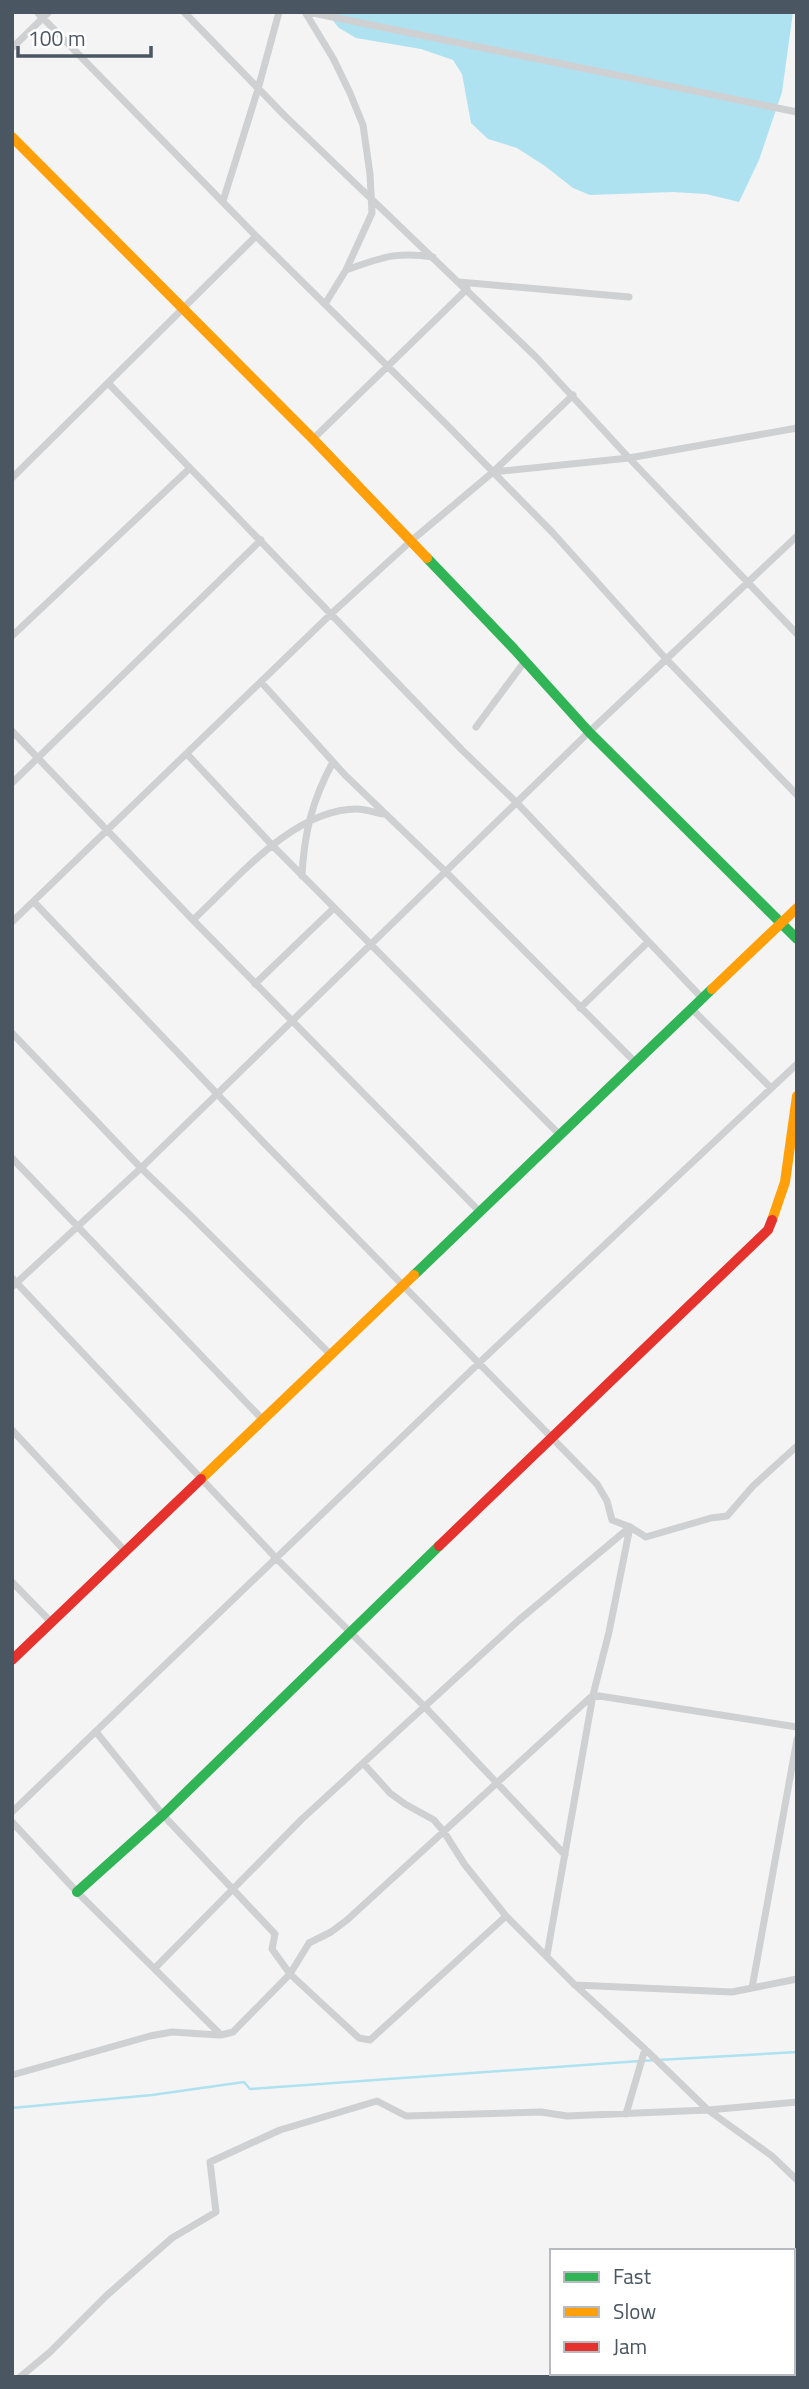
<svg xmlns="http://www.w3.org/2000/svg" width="809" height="2389" viewBox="0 0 809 2389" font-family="'Titillium Web',sans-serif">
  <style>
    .water { fill: #aee2f0 }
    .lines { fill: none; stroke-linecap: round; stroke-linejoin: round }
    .stream { stroke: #aee2f0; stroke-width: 2.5 }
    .street { stroke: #ced0d2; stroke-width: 7 }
    .fast { stroke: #30b455; stroke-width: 10 }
    .slow { stroke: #ff9f0a; stroke-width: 10 }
    .jam { stroke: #e5322d; stroke-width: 10 }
  </style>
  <rect width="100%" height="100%" fill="#f4f4f4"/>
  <!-- water -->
  <path class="water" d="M326,12H793L782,92L759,160L739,202L706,194L673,192L590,195L573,188L545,166L517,148L488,139L471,123L462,74L453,60L421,49L356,38L339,28Z"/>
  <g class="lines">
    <!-- stream -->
    <path class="stream" d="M12,2108L152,2095L244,2082L250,2089L640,2061L797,2052"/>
    <!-- street -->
    <path class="street" d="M37,12L256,236L446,424L553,533L667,660L797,795
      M184,12L285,116L537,358L629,458L797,634
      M305,12L333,58L350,93L363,125L370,174L372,213L346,270L325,304
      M308,12L797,112
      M12,48L49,12
      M223,201L258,89L279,12
      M346,270C381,258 396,251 433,257
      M459,282L629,297
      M108,383L462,750L517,803L702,998
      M313,439L467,289
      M493,472L629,458L797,428
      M12,478L256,236
      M12,636L190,468
      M261,682L345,775L446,872L635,1062
      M476,727L525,661
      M12,731L193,920L480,1212
      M187,754L272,845L560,1135
      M12,783L261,540
      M302,876C304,834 312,800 333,762
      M34,902L264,1143L597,1484L607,1501L612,1520L630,1527L646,1537L711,1518L727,1516L753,1486L797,1446
      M193,920C236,880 293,809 357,809C366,809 375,813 384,814
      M12,922L332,613L411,541L493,472L573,395
      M255,984L334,908
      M580,1008L648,942
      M691,1008L771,1088
      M12,1033L141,1168L190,1215L330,1354
      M12,1158L263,1420
      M12,1278L277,1559L424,1706L565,1855
      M12,1287L141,1168L589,732L797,536
      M12,1430L125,1551
      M12,1582L52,1623
      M97,1733L163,1815L275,1934L272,1949L290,1974L359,2038L370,2040L506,1916
      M363,1763L390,1793L405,1804L434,1820L444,1832L465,1865L506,1916L575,1985L645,2049L708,2110L772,2156L797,2180
      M12,1812L480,1362L797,1064
      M12,1822L77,1892L221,2035L233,2032L290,1974L309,1943L331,1932L347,1920L593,1695L797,1727
      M547,1955L593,1695L609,1632L630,1527
      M155,1968L302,1819L519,1620L630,1527
      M575,1985L732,1992L797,1979
      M752,1988L797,1739
      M12,2075L150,2036L172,2032L219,2035
      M626,2114L645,2049
      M20,2377L49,2353L106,2296L172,2238L216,2212L210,2162L280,2130L377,2101L406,2116L541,2112L567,2116L708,2110L797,2102"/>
    <!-- fast -->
    <path class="fast" d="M427,558L514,649L589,732L797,939
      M414,1275L712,989
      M77,1892L163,1815L439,1546"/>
    <!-- slow -->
    <path class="slow" d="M12,137L313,439L427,558
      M712,989L797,908
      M772,1220L785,1182L797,1096
      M201,1479L414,1275"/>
    <!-- jam -->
    <path class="jam" d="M439,1546L768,1230L772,1220
      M12,1660L201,1479"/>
  </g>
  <!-- border -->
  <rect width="809" height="2389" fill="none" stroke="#4a5661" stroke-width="28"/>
  <!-- legend -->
  <rect x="550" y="2249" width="245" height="126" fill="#ffffff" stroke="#b7bbc0" stroke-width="2"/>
  <rect x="564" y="2272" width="35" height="10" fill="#30b455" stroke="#b7bbc0" stroke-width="2"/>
  <text x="613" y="2284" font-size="21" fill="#4a5661">Fast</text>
  <rect x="564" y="2307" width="35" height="10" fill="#ff9f0a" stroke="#b7bbc0" stroke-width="2"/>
  <text x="613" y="2319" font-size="21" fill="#4a5661">Slow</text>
  <rect x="564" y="2342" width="35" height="10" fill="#e5322d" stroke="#b7bbc0" stroke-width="2"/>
  <text x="613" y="2354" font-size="21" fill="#4a5661">Jam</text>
  <!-- scale -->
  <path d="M18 46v10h133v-10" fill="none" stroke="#4a5661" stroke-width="3.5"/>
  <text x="28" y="46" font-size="21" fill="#4a5661" stroke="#ffffff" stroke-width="5" paint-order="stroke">100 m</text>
</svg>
